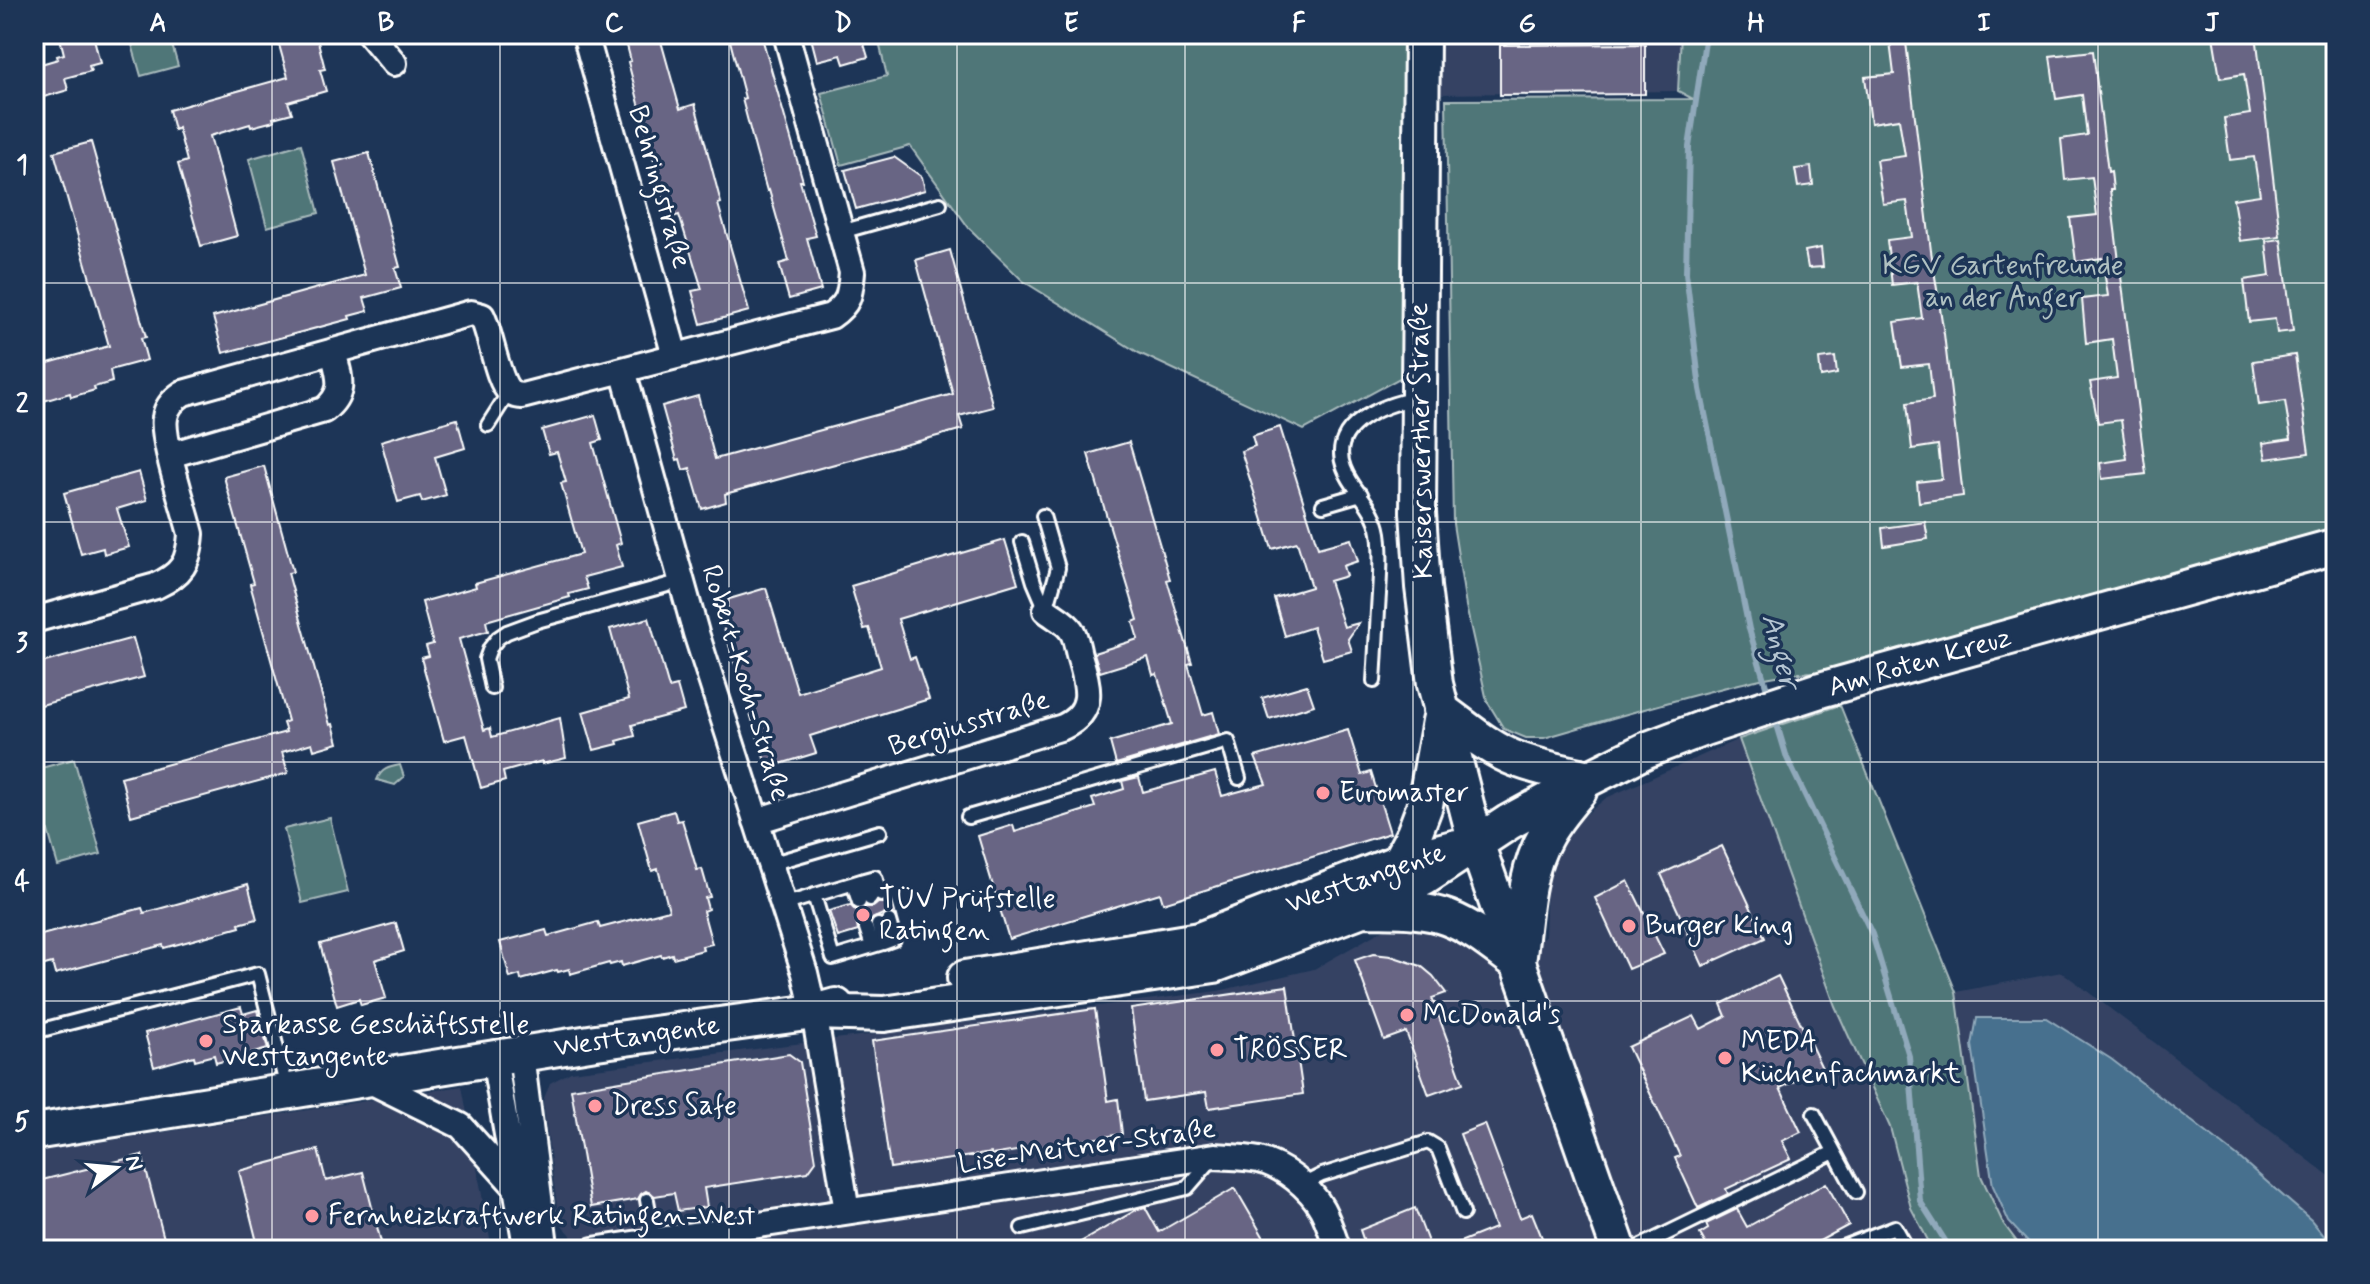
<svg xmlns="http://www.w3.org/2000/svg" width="2370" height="1284" viewBox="0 0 2370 1284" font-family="Mynerve,sans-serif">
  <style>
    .built { fill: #344364 }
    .green { fill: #507678; stroke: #a8babc; stroke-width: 2 }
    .water { fill: #466f8e; stroke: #90a9bb; stroke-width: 2 }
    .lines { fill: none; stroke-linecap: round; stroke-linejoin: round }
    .stream { stroke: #90a9bb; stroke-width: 6 }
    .building { fill: #686584; stroke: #fff; stroke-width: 2 }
    .lane-casing { stroke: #fff; stroke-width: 18 }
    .street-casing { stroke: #fff; stroke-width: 30 }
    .secondary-casing { stroke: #fff; stroke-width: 40 }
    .lane { stroke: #1d3557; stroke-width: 12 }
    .street { stroke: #1d3557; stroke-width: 24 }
    .secondary { stroke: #1d3557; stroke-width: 34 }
    .grid { fill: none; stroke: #fff; stroke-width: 2; stroke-opacity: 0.55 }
    .poi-dot { fill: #ff9aa2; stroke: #1d3557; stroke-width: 3 }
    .labels { text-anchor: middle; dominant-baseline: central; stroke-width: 7; stroke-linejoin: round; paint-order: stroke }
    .street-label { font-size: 28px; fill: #fff; stroke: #1d3557 }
    .park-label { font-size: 28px; fill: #b0c1c2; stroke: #1d3557 }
    .poi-label { font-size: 28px; fill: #fff; stroke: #1d3557; text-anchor: start }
    .water-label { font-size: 30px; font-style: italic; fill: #b5c5d2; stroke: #1d3557 }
    .neatline { fill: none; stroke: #fff; stroke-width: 3 }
    .grid-label { font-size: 26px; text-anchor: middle; font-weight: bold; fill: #fff }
  </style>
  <rect width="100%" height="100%" fill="#1d3557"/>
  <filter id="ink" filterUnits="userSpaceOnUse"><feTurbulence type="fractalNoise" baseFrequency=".0125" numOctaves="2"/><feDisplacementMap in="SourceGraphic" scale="16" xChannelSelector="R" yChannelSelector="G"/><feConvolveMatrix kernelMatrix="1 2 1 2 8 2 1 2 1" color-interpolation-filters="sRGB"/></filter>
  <g filter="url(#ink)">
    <!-- built -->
    <path class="built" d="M1439,34H1681L1678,91L1439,94Z
      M1739,739L1835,1006L1890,1127L1911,1208L1933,1250H573L571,1235L559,1222L543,1101L550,1083L571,1072L1218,991L1314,969L1388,927L1410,924L1452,933L1482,959L1545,937L1547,880L1565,832L1606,798Z
      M2062,972L2336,1181V1250H2023L2003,1223L1981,1176L1956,992Z
      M462,1086L492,1250H34V1152Z"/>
    <!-- green -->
    <path class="green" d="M129,34H169L178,66L141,76Z
      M877,34H1407L1413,371L1304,430L1139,353L1023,281L969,228L910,146L841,165L821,93L887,76Z
      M1681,34H2336V529L1820,672C1786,672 1755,680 1723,688C1662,703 1603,721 1544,738H1526L1504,729L1487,701L1466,606L1453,524L1446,100L1693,99L1678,91Z
      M301,144L319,213L267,227L249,159Z
      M1840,705L1956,992L1981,1176L2003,1223L2023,1250H1933L1911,1208L1890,1127L1835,1006L1739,739Z
      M74,759L101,854L58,866L34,781V770Z
      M400,765L404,777L395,785L377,780C381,769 389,767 400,765Z
      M330,818L348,892L302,903L284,829Z"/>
    <!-- water -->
    <path class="water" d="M1977,1018H2046L2111,1059L2237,1156L2311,1220L2336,1250H2035L2009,1222L1993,1186L1972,1045Z"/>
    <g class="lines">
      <!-- stream -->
      <path class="stream" d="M1706,34L1689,147L1686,273L1700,389L1749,629L1769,696
        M1775,718L1787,758L1872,934L1909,1056L1920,1201L1951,1250"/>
    </g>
    <!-- building -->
    <path class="building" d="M59,34H93L100,63L89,66L91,71L65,78L68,90L34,100V66L58,59L57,56L64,54Z
      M276,34H316L325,69L320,70L326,91L288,102L292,113L273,118L274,121L251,127L250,124L210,136L237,236L201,246L178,164L187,161L178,128L174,130L169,110L288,77Z
      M624,34H659L680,109L695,104L721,203L718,204L749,311L701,324L692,291L702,289L679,215L669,218L628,62L631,61Z
      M756,34H761L803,181H800L816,236L807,238L821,290L789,299L779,264L789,261L769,190L767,191L756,152L742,99L745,98L730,41Z
      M810,34H861L868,57L844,64L841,55L817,61Z
      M1889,34H1905L1931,251L1944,334L1963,496L1919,502L1917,482L1942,479L1938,445L1912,449L1910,431L1907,403L1933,399L1929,364L1902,367L1895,322L1922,318L1917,282L1892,285L1887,240L1912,237L1907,201L1883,204L1876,160L1905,156L1899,119L1871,123L1865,77L1894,74Z
      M2229,34H2256L2280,236L2240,241L2233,199L2260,195L2254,157L2230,160L2224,118L2250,114L2244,74L2220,78L2213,36Z
      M1645,44V94L1500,95V45Z
      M2093,51L2108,172L2111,171L2113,190H2110L2146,474L2102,479L2100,463L2127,459L2121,420L2098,423L2090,382L2117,378L2112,339L2086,343L2082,299L2108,296L2102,258L2076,262L2070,218L2097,215L2092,177L2065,180L2061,139L2087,135L2082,95L2056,99L2050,56Z
      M91,142L146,337L141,338L147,360L110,370L112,382L94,387L95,390L71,397L70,393L34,404V367L109,346L54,152Z
      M369,153L400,267L395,268L401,288L364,298L368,311L349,316L350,319L223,353L213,317L365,275L334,162Z
      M894,157L922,177L925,190L856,209L845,170Z
      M1811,167L1813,185L1798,187L1795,169Z
      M2281,239L2293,331L2277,333L2275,319L2249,322L2244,280L2270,276L2266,241Z
      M1821,248L1823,267L1808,268L1805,251Z
      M950,250L993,407L959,416L963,429L725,494L726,502L702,509L690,468L683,470L680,459L677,460L662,406L698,396L715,459L953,394L916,260Z
      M2295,355L2309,453L2266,459L2263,443L2291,439L2285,401L2259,405L2253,361Z
      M1835,357L1837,374L1821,377L1819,359Z
      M595,415L602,440L593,443L621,543L616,545L622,567L584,577L588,589L569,594L570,597L486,621L488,631L459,639L484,730L490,728L492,737L560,718L566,758L542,764V761L503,772L505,781L481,788L466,735L444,741L421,658L429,656L426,646L433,644L422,602L476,587L475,583L581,554L561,483L566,482L557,452L549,454L542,430Z
      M457,419L465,448L435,457L446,495L422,502L420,496L398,502L381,441Z
      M1280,427L1318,548L1351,539L1358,561L1343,566L1346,576L1329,581L1344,627L1359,623L1348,639L1352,651L1323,659L1313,627L1285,636L1274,598L1311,587L1297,542L1272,549L1241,451L1255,446L1252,436Z
      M1129,442L1170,579L1167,580L1192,663L1188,664L1203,715L1213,712L1219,734L1116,764L1110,742L1172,724L1157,674L1153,675L1148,657L1100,672L1094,653L1138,639L1133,622L1138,620L1088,454Z
      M264,466L293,572L288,573L330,725L333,724L338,743L314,750L312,743L282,752L288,773L131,816L121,777L286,732L283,723L288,721L250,584L254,583L224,477Z
      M139,472L147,500L117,509L129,547L104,554L103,548L81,554L64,493Z
      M1925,522L1928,539L1884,546L1882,528Z
      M1005,540L1018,583L898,619L910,659L915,657L929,699L810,736L816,753L767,768L716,603L766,588L798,693L881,667L869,628L864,629L851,586Z
      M649,618L669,688L677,686L684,711L632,725L635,736L617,741L618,744L594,750L583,712L629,699L610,629Z
      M133,638L144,677L34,707V665Z
      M1307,685L1314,705L1269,719L1262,698Z
      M1348,730L1362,775L1371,772L1390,833L1163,903L1160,893L1009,939L978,836L1013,825L1015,832L1095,807L1092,799L1124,789L1122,781L1139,777L1143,792L1215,772L1222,796L1266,784L1255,757Z
      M674,811L677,821L682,820L697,870L702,869L710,897L705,898L708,909L703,911L712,944L702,946L703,950L673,958L672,954L662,957L661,955L622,966L621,962L610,965L609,963L570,974L569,969L558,972L557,970L521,980L520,975L510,978L500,942L546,930L548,936L598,922L600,928L669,910L658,869L652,871L638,821Z
      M1722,846L1765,938L1703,966L1661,874Z
      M1628,881L1664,954L1628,969L1595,898Z
      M248,884L257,919L239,924L240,927L164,948L163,945L55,974L52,963L34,968V937L142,908L144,913Z
      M890,895L896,916L887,912L870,920H862L857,925L858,931L838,937L829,911L850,905L854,909L861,911L866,907H873L878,903H885Z
      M396,923L404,951L375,960L386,998L361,1005L359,999L337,1006L320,944Z
      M1373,954L1391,956L1421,966L1433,976L1446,993L1432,998L1463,1083L1429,1095L1406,1032L1384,1040L1355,960Z
      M1778,976L1822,1068L1780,1088L1801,1132L1782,1141L1791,1159L1726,1189L1728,1194L1698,1208L1675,1158L1680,1156L1628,1047L1694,1016L1701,1029L1726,1016L1721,1004Z
      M1287,986L1303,1094L1209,1108L1206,1092L1144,1101L1131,1009Z
      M241,1007L243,1014L257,1010L268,1049L216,1063L214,1055L195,1060L194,1056L154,1067L145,1033Z
      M1095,1009L1108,1101L1118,1099L1122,1134L992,1155L991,1153L890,1168L872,1041Z
      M789,1054L800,1062L816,1161L808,1172L704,1188L707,1207L678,1211L674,1193L655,1196L646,1191L641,1194L638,1199L591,1207L571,1089Z
      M1485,1124L1520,1218L1532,1213L1547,1250H1440L1495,1228L1460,1134Z
      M318,1150L326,1181L363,1172L383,1250H259L239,1171Z
      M142,1155L167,1250H34V1182Z
      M1826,1183L1849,1225L1803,1250H1709L1700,1234L1708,1229L1706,1224L1737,1209L1747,1227Z
      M1235,1188L1271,1250H1067L1138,1209L1145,1207L1159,1232Z
      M1415,1208L1431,1250H1367L1360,1230Z"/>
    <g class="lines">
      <defs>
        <path id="lane" d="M841,232L940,204
          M488,425L509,392
          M1323,505L1361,494
          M1043,516L1058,568L1046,610
          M1022,542L1034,582L1046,610
          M1374,681C1376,652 1377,623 1379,594C1380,574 1382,553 1379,533C1374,504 1353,492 1344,468C1327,424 1386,404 1418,398
          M492,688L486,659L490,648L498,638L507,632L537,621L682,581
          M968,817L1228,741L1239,778
          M770,864L880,832
          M864,880L875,877L881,895
          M853,884L859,902
          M814,895L833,958L883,943L878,925
          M783,905L864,880L870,899
          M866,928L872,946
          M883,943L894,939L889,921
          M34,1032L258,974L287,1088
          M1814,1114L1856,1192
          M1302,1185L1322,1175L1428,1142L1438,1148L1463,1213
          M647,1200L654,1239
          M1022,1228L1187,1188L1213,1158
          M1633,1250L1834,1152
          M1835,1250L1895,1227L1908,1250"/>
        <path id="street" d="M370,34L394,63
          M585,34L675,356
          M623,370L696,633L805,973L814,1012L847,1211
          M170,455L324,410C347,392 339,376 333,351
          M34,620L156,586C182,574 189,563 191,534C185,510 161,438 165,418C166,407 174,399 183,393L471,313L482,316C491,334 497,381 510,392C514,396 517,395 522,396L831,316C850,303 850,294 852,272L786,34
          M756,821L1063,727C1097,711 1088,685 1079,655C1077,648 1076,636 1071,630C1066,622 1053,616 1046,610
          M521,1054L544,1237
          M494,1058L525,1240
          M366,1079L461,1126L516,1187
          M593,1250L1215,1156C1229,1157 1245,1157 1259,1160C1283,1166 1310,1187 1322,1209C1329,1222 1333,1237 1338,1250"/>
        <path id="secondary" d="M1422,34L1418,512L1423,587L1435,684L1476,843L1619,1250
          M1441,710C1465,727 1489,749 1516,759C1540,768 1565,773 1590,778
          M1399,862L1414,834L1425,805L1440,721
          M1365,909C1392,910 1422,908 1448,918C1474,928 1496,947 1518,963
          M1519,955C1524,916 1525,872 1545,837C1554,820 1567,805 1579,791
          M965,978L1199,940L1399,862L1457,847
          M814,1012L884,1014L1214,965L1362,909L1424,878L1509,822L1590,778L1646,750L1704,728L1820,690L2336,546
          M34,1132L596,1042L814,1012L836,1006"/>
      </defs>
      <!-- lane casing -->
      <use href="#lane" class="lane-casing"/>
      <!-- street casing -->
      <use href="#street" class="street-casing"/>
      <!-- secondary casing -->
      <use href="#secondary" class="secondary-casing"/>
      <!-- lane -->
      <use href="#lane" class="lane"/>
      <!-- street -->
      <use href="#street" class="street"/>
      <!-- secondary -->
      <use href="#secondary" class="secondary"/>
    </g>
  </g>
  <!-- grid -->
  <path class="grid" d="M272,34V1250M500,34V1250M729,34V1250M957,34V1250M1185,34V1250M1413,34V1250M1641,34V1250M1870,34V1250M2098,34V1250M34,283H2336M34,522H2336M34,762H2336M34,1001H2336"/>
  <!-- markers -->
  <g class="poi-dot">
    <circle cx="1323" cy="793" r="8"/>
    <circle cx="863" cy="915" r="8"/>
    <circle cx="1629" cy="926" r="8"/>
    <circle cx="1407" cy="1015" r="8"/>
    <circle cx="206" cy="1041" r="8"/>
    <circle cx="1217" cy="1050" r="8"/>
    <circle cx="1725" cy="1058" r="8"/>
    <circle cx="595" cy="1106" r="8"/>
    <circle cx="312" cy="1216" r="8"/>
  </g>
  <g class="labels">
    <!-- street labels -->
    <g class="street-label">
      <text transform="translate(659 187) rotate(74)">Behringstraße</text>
      <text transform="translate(1422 441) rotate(-91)">Kaiserswerther Straße</text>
      <text transform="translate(1920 663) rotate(-16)">Am Roten Kreuz</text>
      <text transform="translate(745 683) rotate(73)">Robert-Koch-Straße</text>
      <text transform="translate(969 724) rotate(-17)">Bergiusstraße</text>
      <text transform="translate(1366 879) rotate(-19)">Westtangente</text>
      <text transform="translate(637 1037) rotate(-8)">Westtangente</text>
      <text transform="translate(1087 1147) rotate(-8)">Lise-Meitner-Straße</text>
    </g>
    <!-- park labels -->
    <g class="park-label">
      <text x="2003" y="266">KGV Gartenfreunde<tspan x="2003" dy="32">an der Anger</tspan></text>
    </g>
    <!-- poi labels -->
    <g class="poi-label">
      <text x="1339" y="793">Euromaster</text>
      <text x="879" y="899">TÜV Prüfstelle<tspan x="879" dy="32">Ratingen</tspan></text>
      <text x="1645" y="926">Burger King</text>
      <text x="1423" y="1015">McDonald's</text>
      <text x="222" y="1025">Sparkasse Geschäftsstelle<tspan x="222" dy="32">Westtangente</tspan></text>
      <text x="1741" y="1042">MEDA<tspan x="1741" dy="32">Küchenfachmarkt</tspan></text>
      <text x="1233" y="1050">TRÖSSER</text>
      <text x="611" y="1106">Dress Safe</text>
      <text x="328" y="1216">Fernheizkraftwerk Ratingen-West</text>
    </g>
    <!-- water labels -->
    <g class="water-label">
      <text transform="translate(1780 651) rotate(75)">Anger</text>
    </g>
  </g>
  <!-- margin -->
  <rect width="2370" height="1284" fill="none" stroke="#1d3557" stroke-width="88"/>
  <!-- north arrow -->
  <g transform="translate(116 1168) rotate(74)" stroke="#1d3557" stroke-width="6" paint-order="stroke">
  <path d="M0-6L14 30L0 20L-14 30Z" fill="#ffffff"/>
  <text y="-12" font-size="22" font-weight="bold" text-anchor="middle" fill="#ffffff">N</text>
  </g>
  <rect x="44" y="44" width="2282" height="1196" class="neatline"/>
  <g class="grid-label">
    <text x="158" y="31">A</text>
    <text x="386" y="31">B</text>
    <text x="614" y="31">C</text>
    <text x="843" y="31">D</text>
    <text x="1071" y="31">E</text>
    <text x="1299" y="31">F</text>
    <text x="1527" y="31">G</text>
    <text x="1756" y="31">H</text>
    <text x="1984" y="31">I</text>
    <text x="2212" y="31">J</text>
    <text x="22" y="173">1</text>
    <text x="22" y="412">2</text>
    <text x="22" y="651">3</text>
    <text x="22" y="890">4</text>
    <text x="22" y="1130">5</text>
  </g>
</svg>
